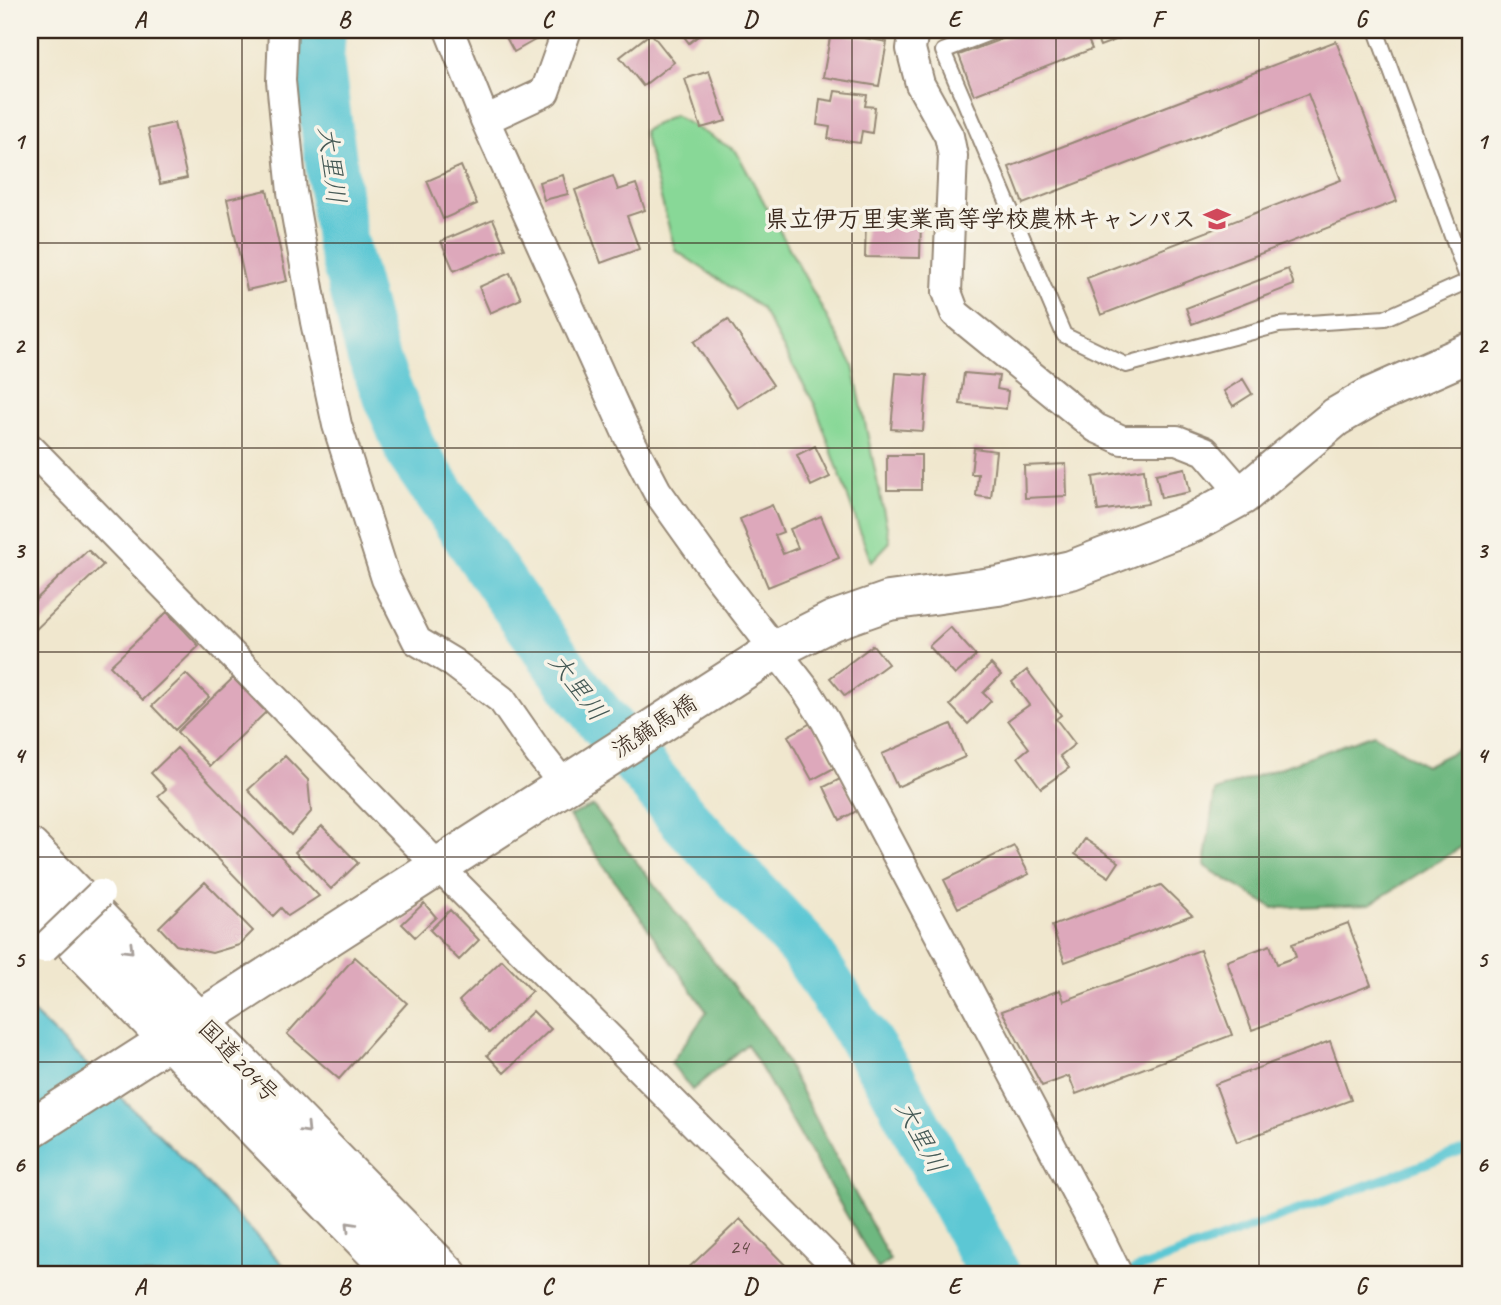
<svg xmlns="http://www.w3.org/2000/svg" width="1501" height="1305" viewBox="0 0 1501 1305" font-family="Caveat,'Klee One',sans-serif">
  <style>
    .green { fill: #88d897; stroke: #62815a; stroke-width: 2 }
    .forest { fill: #6eb880; stroke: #54714f; stroke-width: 2 }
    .water { fill: #5bc7d4; stroke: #4b7879; stroke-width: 2 }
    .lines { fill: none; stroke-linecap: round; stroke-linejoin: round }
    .stream { stroke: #5bc7d4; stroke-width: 9 }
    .river { stroke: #5bc7d4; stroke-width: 52 }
    .building { fill: #dda8bb }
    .lane-casing { stroke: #968876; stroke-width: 18 }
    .street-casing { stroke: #968876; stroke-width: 32 }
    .secondary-casing { stroke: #968876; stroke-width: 42 }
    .highway-casing { stroke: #968876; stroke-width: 42 }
    .lane { stroke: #fff; stroke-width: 14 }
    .street { stroke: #fff; stroke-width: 28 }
    .secondary { stroke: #fff; stroke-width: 38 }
    .highway { stroke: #fff; stroke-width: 38 }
    .street-bridge-casing { stroke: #968876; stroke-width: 32; stroke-linecap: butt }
    .street-bridge { stroke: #fff; stroke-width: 28 }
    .oneway { stroke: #a79f9a }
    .grid { fill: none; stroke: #3b2a1e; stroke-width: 2; stroke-opacity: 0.55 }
    .labels { text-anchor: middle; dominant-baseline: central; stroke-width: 7; stroke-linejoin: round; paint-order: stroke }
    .number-label { font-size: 21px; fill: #644a45 }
    .poi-label { font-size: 24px; font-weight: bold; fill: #3b2a1e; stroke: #f7f3e8; text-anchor: end }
    .street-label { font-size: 24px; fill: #3b2a1e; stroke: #f7f3e8 }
    .water-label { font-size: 26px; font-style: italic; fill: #455955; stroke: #f7f3e8 }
    .neatline { fill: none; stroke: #3b2a1e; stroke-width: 2.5 }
    .grid-label { font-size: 23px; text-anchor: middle; font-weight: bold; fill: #3b2a1e }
  </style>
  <rect width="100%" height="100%" fill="#f7f3e8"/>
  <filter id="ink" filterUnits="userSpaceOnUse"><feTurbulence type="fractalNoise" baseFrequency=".0143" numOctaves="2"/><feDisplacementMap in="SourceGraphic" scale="14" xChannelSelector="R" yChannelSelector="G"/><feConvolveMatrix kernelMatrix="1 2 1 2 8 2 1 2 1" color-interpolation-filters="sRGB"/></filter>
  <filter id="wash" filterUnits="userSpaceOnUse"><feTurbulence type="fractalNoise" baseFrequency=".00686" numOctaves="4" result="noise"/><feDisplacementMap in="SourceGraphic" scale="28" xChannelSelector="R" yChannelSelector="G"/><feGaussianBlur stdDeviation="1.57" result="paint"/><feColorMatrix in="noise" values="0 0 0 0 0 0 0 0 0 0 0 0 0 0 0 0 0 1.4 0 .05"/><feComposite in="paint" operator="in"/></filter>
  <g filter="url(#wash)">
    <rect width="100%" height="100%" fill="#f0e7ce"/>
    <!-- green -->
    <path class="green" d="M674,115L736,151L853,365L890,542L871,562L815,405L761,308L675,250L643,131Z"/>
    <!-- forest -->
    <path class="forest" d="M1374,734L1425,766L1471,743V841L1370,904L1273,908L1204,866L1215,791Z
      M593,806L773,1037L890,1260L878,1269L747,1044L692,1090L671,1063L707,1012L569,816Z"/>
    <!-- water -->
    <path class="water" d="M30,1010L175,1150L293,1275H30Z"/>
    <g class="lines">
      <!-- stream -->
      <path class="stream" d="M1129,1272L1471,1147"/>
      <!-- river -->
      <path class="river" d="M320,30L318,60L341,239L372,354L412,453L509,595L584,698L685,820L804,948L892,1082L995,1275"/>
    </g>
    <g id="blocks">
      <!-- building -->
      <path class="building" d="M502,30H541L544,35L514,52Z
        M679,30H706L689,43Z
        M1026,30H1084L1092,49L974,95L959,55Z
        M1093,30H1142L1100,46Z
        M831,32L887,42L879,86L823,77Z
        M651,33L674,62L643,86L620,57Z
        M1336,41L1397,201L1101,315L1087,278L1341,180L1308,94L1023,204L1009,167Z
        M709,71L726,121L701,128L685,79Z
        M835,91L867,95L865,106L875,107L872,133L862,131L860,143L828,139L830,127L817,125L820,99L833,101Z
        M174,123L187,178L160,184L148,129Z
        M461,166L477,204L443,219L427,181Z
        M563,175L568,194L544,200L539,182Z
        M613,176L618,190L636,184L645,210L627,216L639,249L601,263L575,190Z
        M267,190L287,281L247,290L227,199Z
        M866,218L921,220L920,258L865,257Z
        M493,219L506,249L454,271L441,241Z
        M1288,269L1294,285L1192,324L1186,308Z
        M510,273L521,299L490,313L479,287Z
        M728,319L773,385L738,408L694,342Z
        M896,373L927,375L923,431L891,429Z
        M964,373L999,376L997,389L1008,391L1006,409L960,404Z
        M1243,379L1252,394L1233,406L1224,391Z
        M815,446L830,477L811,486L797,455Z
        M974,448L996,451L991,498L976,496L978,474H971Z
        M887,455H921V490H887Z
        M1066,464L1067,496L1025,498L1024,466Z
        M1185,468L1190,492L1161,498L1156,474Z
        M1144,469L1148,504L1098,511L1093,477Z
        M772,505L783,532L775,535L783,554L798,548L790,529L821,516L839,558L768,587L740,519Z
        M88,550L103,565L30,635V605Z
        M167,612L199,646L143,700L110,666Z
        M950,627L976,656L955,675L929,646Z
        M873,645L888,664L845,696L830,678Z
        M991,664L1001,675L983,693L991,701L968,724L950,705Z
        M1027,670L1061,715L1056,719L1075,744L1060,756L1069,768L1041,788L1018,757L1029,748L1008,720L1029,705L1012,682Z
        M186,674L209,697L175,730L152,706Z
        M233,678L266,712L210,766L177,732Z
        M811,723L836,767L812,780L788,736Z
        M951,724L965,757L897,787L882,754Z
        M177,748L319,896L288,916L281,908L273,916L158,796L166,789L151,773Z
        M285,756L308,780L311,812L291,835L248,790Z
        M842,778L858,810L840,820L824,787Z
        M322,826L358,863L331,889L295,852Z
        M1085,839L1119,862L1109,877L1075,854Z
        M1014,846L1029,874L958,908L944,880Z
        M205,882L253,931L239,945L212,953L176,945L159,927Z
        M1161,885L1192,915L1065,962L1052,926Z
        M424,903L436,917L415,937L402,924Z
        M450,910L479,940L459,960L430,930Z
        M1348,923L1371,985L1252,1030L1227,961L1270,945L1277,964L1296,957L1292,944Z
        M1200,950L1232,1035L1076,1094L1069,1076L1042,1086L1002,1011L1060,990L1064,1001Z
        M355,957L407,1003L339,1079L287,1034Z
        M502,960L532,991L489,1033L459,1001Z
        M533,1011L551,1029L504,1073L487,1055Z
        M1330,1041L1351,1100L1237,1142L1215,1084Z
        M740,1219L795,1275H681Z"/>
    </g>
  </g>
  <g filter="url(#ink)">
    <use href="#blocks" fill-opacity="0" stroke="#968876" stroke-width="2"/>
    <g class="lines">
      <defs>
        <path id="lane" d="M997,30L943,51L1064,335L1126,365L1279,325L1385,318L1468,281
          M1376,30L1471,288"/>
        <path id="street" d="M283,30L281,81L292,192L315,322L337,425L386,579L417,641L452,662L502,700L538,752L564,785
          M449,30L485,120L628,436L657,491L717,575L806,690L825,720L1094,1226L1118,1275
          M914,30L911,49L920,84L949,136L953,156L947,292L955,313L1096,428L1122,440H1177L1205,451L1243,495
          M485,120L545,92L567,30
          M30,448L438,866L845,1275"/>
        <path id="secondary" d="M30,1129L775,650L832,621L889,601L998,586L1071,570L1192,523L1243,495L1336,417L1372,396L1471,352"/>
        <path id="highway" d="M30,848L448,1275
          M30,897L398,1275"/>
      </defs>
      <!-- lane casing -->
      <use href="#lane" class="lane-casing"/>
      <!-- street casing -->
      <use href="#street" class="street-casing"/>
      <!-- secondary casing -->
      <use href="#secondary" class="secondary-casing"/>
      <!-- highway casing -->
      <use href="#highway" class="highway-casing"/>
      <!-- lane -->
      <use href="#lane" class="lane"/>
      <!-- street -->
      <use href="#street" class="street"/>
      <!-- secondary -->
      <use href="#secondary" class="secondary"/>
      <!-- highway -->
      <use href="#highway" class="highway"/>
      <defs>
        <path id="street-bridge" d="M44,948L100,894"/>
      </defs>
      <!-- street-bridge casing -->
      <use href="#street-bridge" class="street-bridge-casing"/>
      <!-- street-bridge -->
      <use href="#street-bridge" class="street-bridge"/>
    </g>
    <!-- one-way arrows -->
    <defs><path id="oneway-chevron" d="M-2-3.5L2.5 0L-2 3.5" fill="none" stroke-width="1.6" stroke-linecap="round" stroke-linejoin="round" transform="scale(1.75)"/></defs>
    <g class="oneway">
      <use href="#oneway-chevron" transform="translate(129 949) rotate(45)"/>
      <use href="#oneway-chevron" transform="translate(306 1129) rotate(46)"/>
      <use href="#oneway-chevron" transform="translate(350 1226) rotate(-134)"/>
    </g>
  </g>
  <!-- grid -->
  <path class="grid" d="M242,30V1275M445,30V1275M649,30V1275M852,30V1275M1056,30V1275M1259,30V1275M30,243H1471M30,448H1471M30,652H1471M30,857H1471M30,1062H1471"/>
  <!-- icons -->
  <defs>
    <symbol id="school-bare" viewBox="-9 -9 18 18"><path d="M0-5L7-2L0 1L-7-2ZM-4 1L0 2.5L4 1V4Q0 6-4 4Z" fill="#d1495b" stroke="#f7f3e8" stroke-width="2.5" paint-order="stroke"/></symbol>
  </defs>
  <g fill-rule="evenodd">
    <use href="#school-bare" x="1198" y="200" width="38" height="38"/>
  </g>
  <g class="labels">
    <!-- number labels -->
    <g class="number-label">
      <text x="739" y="1247">24</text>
    </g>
    <!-- poi labels -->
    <g class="poi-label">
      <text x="1196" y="219">県立伊万里実業高等学校農林キャンパス</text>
    </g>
    <!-- street labels -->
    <g class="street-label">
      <text transform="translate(654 726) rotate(-33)">流鏑馬橋</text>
      <text transform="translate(239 1061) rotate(46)">国道204号</text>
    </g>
    <!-- water labels -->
    <g class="water-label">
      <text transform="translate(332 165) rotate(83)">大里川</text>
      <text transform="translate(578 687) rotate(53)">大里川</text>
      <text transform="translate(921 1137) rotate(62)">大里川</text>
    </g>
  </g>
  <!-- margin -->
  <rect width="1501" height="1305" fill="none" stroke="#f7f3e8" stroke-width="77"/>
  <rect x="38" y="38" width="1424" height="1228" class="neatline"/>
  <g class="grid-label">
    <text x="140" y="27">A</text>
    <text x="344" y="27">B</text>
    <text x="547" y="27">C</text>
    <text x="750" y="27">D</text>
    <text x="954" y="27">E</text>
    <text x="1157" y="27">F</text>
    <text x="1361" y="27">G</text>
    <text x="19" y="149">1</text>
    <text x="1482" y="149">1</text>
    <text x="19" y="353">2</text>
    <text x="1482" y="353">2</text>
    <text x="19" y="558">3</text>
    <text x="1482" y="558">3</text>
    <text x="19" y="763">4</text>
    <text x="1482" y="763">4</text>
    <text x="19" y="967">5</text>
    <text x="1482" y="967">5</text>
    <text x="19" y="1172">6</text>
    <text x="1482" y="1172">6</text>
    <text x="140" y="1294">A</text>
    <text x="344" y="1294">B</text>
    <text x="547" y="1294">C</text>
    <text x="750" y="1294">D</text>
    <text x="954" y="1294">E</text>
    <text x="1157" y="1294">F</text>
    <text x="1361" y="1294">G</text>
  </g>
</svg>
